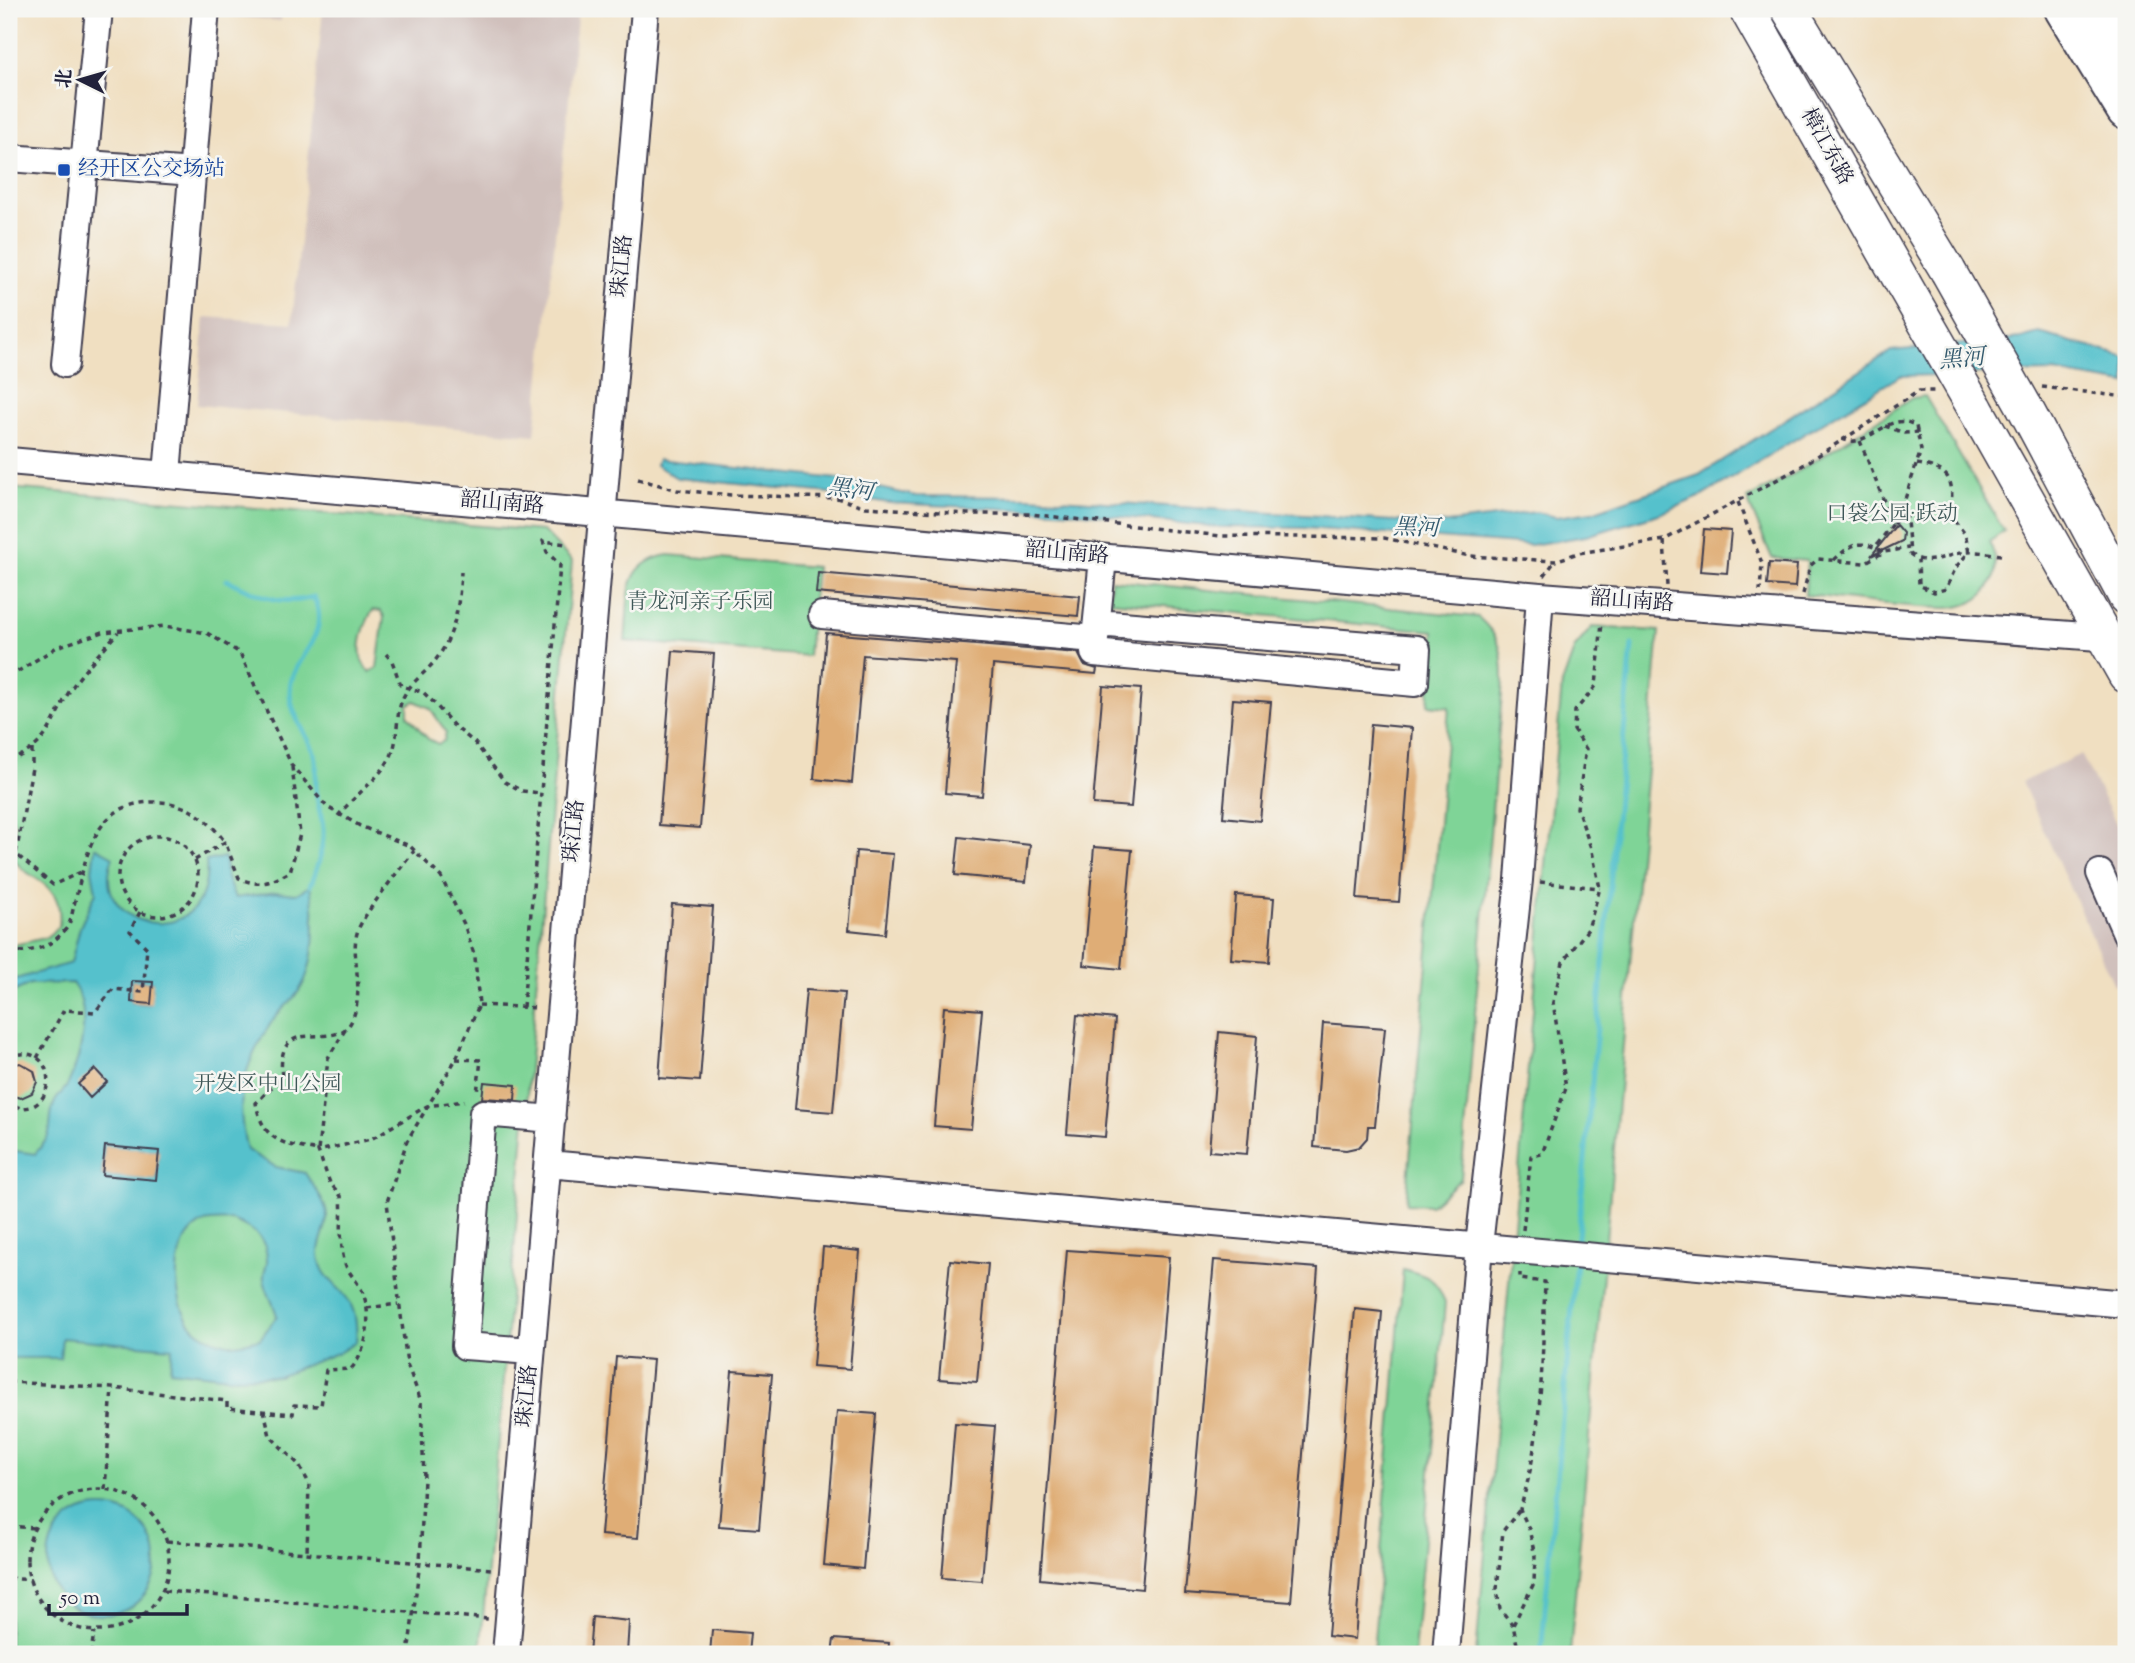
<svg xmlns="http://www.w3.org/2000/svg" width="2135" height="1663" viewBox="0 0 2135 1663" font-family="'Sorts Mill Goudy','Noto Serif SC',serif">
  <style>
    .industrial { fill: #d0c0bc }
    .green { fill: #7fd497; stroke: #507b69; stroke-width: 2; fill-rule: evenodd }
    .water { fill: #54c1cc; stroke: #3b7284; stroke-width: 2; fill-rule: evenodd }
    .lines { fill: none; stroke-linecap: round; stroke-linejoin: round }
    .stream { stroke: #54c1cc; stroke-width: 5 }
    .building { fill: #dfad76 }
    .minor-casing { stroke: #413e4f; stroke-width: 30 }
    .major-casing { stroke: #413e4f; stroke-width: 38 }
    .highway-casing { stroke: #413e4f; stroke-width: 42 }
    .path { stroke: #413e4f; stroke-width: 3.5; stroke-dasharray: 5 5; stroke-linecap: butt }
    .minor { stroke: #fff; stroke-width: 26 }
    .major { stroke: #fff; stroke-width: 35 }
    .highway { stroke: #fff; stroke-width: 38 }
    .major-bridge-casing { stroke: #413e4f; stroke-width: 38; stroke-linecap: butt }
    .major-bridge { stroke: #fff; stroke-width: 35 }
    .transit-dot { fill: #1a4fb4; stroke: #f6f6f2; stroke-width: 2.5 }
    .labels { text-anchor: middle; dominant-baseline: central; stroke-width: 5; stroke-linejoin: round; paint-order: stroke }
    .street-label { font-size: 21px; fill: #22223b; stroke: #f6f6f2 }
    .transit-label { font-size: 21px; fill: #164399; stroke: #f6f6f2; text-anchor: start }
    .park-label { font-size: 21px; fill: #3e5757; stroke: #f6f6f2 }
    .water-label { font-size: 23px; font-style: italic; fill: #345a6e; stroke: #f6f6f2 }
  </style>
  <rect width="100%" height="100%" fill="#f6f6f2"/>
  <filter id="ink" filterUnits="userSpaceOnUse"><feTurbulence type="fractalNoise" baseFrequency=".0143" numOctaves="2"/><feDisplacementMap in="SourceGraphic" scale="14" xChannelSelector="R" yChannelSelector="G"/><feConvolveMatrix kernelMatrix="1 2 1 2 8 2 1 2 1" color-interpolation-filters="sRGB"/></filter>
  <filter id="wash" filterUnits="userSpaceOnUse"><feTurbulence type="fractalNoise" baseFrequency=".00686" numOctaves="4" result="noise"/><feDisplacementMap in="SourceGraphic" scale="28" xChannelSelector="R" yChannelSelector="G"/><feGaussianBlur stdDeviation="1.57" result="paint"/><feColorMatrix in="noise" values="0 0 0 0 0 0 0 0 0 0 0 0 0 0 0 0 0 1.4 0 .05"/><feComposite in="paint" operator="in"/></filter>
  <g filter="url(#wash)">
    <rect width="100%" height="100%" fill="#f0dfc1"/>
    <!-- industrial -->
    <path class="industrial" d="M233,9H282L281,21L232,16Z
      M323,9H578L535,435L197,405L205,317L292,323Z
      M2081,754L2126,843V979L2114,985L2022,782Z"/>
    <!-- green -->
    <path class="green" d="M1925,396L2004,531L1989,542C2007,575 1986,607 1947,608C1901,608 1852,599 1805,595L1807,561L1772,558L1747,499L1797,472L1912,398Z
      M9,488L543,531L572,561L480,1654H9V946L45,938L59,927C66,873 17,883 12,851C11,842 15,831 16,823L9,816ZM373,610L381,611L384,617L377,668L370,672C352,658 363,626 373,610ZM415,701L430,708L446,732L444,741L438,744L428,739L408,716V705Z
      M668,555L816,567L808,656L625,641C630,602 620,563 668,555Z
      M1111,580L1478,617C1501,637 1503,652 1503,681L1461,1179L1431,1205L1406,1204L1449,707L1428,705L1434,631L1109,601Z
      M1592,627L1659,631L1570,1654H1476L1562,684L1575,647Z
      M1403,1269C1428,1276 1436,1277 1445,1303L1414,1654H1373Z"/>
    <!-- water -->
    <path class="water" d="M2039,333L2126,357V384L2054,372L1900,376L1702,496L1659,514L1586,536L1531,545L1305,528L1217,527L1075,512L889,503L829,493L677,478L656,465L658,459L838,479L916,496L1029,497L1439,524L1536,512L1556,517L1592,512L1699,475L1891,351L2021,338Z
      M95,847L113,857C85,933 215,955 206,861L225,857L226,876L235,898L276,892L296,894L310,886C316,917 317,964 299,991C291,1003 278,1011 271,1023C243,1066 234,1100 247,1150L276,1167L305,1173C312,1185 327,1201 327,1217C327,1229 318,1242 319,1255C322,1291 361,1284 356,1342L340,1352L278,1376L229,1377L170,1370L172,1348L62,1338L60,1358H9V1150L35,1154C39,1148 46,1142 48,1136C52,1125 49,1115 54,1104C57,1095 66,1090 69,1082C82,1054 92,1007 72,983L30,984L9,994V981L71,963L80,927L96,892L92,870ZM132,981L152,982L150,1004L131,1002ZM105,1147L158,1151L156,1179L102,1175ZM232,1220C253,1229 268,1237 267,1263C266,1268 263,1274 264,1279C265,1289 274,1304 277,1316L260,1339C251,1341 238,1345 228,1344C217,1342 202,1336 194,1328C171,1304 168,1237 205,1222C212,1220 224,1221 232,1220Z
      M48 1561a54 54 0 1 1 108 0a54 54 0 1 1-108 0Z"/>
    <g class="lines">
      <!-- stream -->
      <path class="stream" d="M227,580C259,595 278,607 314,597C334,644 282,660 291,701C294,720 309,737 315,755C318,765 315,776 316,787C316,801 322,815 323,829C324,849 317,868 310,886
        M1577,1247L1632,645
        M1541,1654L1576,1263"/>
    </g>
    <g id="blocks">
      <!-- building -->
      <path class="building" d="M1896,525L1903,533L1902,541L1871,556Z
        M1704,529L1731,531L1727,573L1700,571Z
        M1769,563L1797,565L1795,587L1767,585Z
        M818,573L1080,596L1078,616L816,593Z
        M826,633L1078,653L1084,665L1097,669L1096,674L993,665L982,796L945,793L956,662L863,655L852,783L814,779Z
        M673,651L714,654L700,828L659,825Z
        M1103,686L1141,689L1131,807L1093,804Z
        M1233,699L1271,702L1260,821L1223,817Z
        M1371,724L1412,728L1399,902L1357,899Z
        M959,837L1030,845L1026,882L955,875Z
        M1094,847L1132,850L1121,969L1084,965Z
        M856,851L893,854L885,934L849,930Z
        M1236,895L1274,898L1269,962L1231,959Z
        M672,904L713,907L700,1081L659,1078Z
        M132,981L153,982L151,1004L131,1002Z
        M806,990L844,993L833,1112L795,1109Z
        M944,1007L982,1010L971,1129L934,1126Z
        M1077,1015L1115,1019L1105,1137L1067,1134Z
        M1323,1023L1385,1028L1375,1126H1368L1367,1138L1359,1147L1346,1150L1314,1147Z
        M1219,1032L1257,1036L1247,1154L1209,1151Z
        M20,1063L34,1071L37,1082L32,1093L21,1098L9,1095V1066Z
        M95,1069L107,1082L90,1098L78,1084Z
        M484,1082L516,1085L515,1100L482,1098Z
        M105,1146L159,1151L156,1180L102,1175Z
        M823,1247L860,1251L850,1369L813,1366Z
        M1067,1250L1169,1257L1142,1589L1040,1579Z
        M950,1260L988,1264L977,1382L939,1379Z
        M1214,1260L1318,1268L1291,1602L1185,1594Z
        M1355,1309L1382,1312L1355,1639L1328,1636Z
        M616,1357L653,1360L638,1538L601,1535Z
        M732,1371L772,1374L759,1529L719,1526Z
        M837,1411L876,1414L863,1569L824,1565Z
        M955,1423L995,1426L982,1581L942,1578Z
        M592,1617L629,1621L627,1654H589Z
        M712,1630L750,1633L748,1654H710Z
        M834,1639L889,1643L888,1654H832Z"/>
    </g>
  </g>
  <g filter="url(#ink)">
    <use href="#blocks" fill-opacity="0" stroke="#413e4f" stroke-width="2"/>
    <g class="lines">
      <defs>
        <path id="minor" d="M9,158L193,172
          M65,364L99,9
          M9,461L1540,596L2126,639
          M167,474L206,9
          M822,615L1095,639L1103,558
          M1095,639L1094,653L1415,683L1417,649L1097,623
          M2100,873L2126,933
          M548,1164L2126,1304
          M531,1351L465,1346L483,1113L552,1119
          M506,1654L645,9
          M1446,1654L1479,1246L1519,880L1540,596"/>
        <path id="major" d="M1747,9L1904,285
          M1789,9L1948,271
          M2024,406L2126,597
          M1975,408L2126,675"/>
        <path id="highway" d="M2064,9L2126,110
          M2098,9L2126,56"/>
      </defs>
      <!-- minor casing -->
      <use href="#minor" class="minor-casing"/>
      <!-- major casing -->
      <use href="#major" class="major-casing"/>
      <!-- highway casing -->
      <use href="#highway" class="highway-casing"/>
      <!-- path -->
      <path class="path" d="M2042,387L2126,397
        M1885,426L1904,433L1919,432
        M1842,439C1869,451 1888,408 1916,426L1921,450L1905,499L1910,554C1930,569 1945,553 1968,552C1979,551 1991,554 2001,555
        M1860,441L1893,524L1875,547
        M1917,464C1954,469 1954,483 1950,515L1965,534L1969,552L1956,567L1946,589L1934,592L1919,585L1918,560
        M638,479L677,490L731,495L837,498L866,507L967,514H1030L1221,536L1384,538L1470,556L1555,561L1578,553L1664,540L1797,469L1919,391H1936
        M1738,502L1762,563L1760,591
        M1893,524L1905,511
        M1664,541L1667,586
        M1834,560C1851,544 1861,538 1883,552
        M1544,576L1555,561
        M1803,594L1810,566L1818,559L1864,563L1884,552L1909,548
        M386,654L392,661L401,686L423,692L435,704L453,725L475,743L505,782L522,791L540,793
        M9,677L57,647L103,632L165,626L207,633L240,653L292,766L327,807L360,826L410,846L441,877L464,924L475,957L479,1005L456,1059L407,1141L387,1202L407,1364L421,1401L424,1479L420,1562L408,1654
        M32,749V768L16,854L53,885L81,872
        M9,761C50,744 48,727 69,692C82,671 102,651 118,632
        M338,816C354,795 379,780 391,756C400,737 394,712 405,694C412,682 425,673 434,662C456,635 459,605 461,572
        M118 876a40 40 0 1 1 80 0a40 40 0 1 1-80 0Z
        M195,860L225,842L239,878C259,888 272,882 290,872L300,834L292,767
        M1540,882L1600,888
        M9,953C33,951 49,949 65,930C71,924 72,913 74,905C87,856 92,800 159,802C188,803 209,820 225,842
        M479,1005L538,1008
        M523,1007L560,565L547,552L543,541L567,544
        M345,1030L328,1058L318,1151C283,1144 263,1142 256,1103L282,1077C275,1008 336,1056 352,1020C366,988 349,954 358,930C364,913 401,868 414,851
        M9,1057C63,1036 58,1127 9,1104
        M37,1058L64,1010L95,1012L113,989L143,992L147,948L130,931L140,912
        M456,1059L481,1060L477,1093
        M1523,1230L1531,1156L1542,1154L1566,1088L1553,1002L1563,962L1588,929L1600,888L1592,851L1577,808L1586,749L1574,730L1575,711L1596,686L1602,622
        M367,1308L398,1304
        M9,1382L112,1388L227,1401V1408L293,1414L294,1405L321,1406L326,1370L351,1369C368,1350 372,1317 363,1293C359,1283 350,1275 346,1266C338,1245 343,1218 341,1196L330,1183L318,1151L371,1139L427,1106L464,1101
        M264,1410L270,1436L298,1464L309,1483L307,1553
        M105,1489L112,1388
        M27 1560a71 71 0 1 1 142 0a71 71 0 1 1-142 0Z
        M9,1526L34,1528
        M167,1541L492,1569
        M9,1578L31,1580
        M164,1591L489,1619
        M1513,1625L1500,1609L1497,1589L1503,1531L1520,1509
        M91,1654L94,1632
        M1519,1654L1513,1625L1534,1583L1535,1556L1529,1529L1520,1509C1543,1437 1542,1358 1545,1282L1520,1279V1273"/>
      <!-- minor -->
      <use href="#minor" class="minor"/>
      <!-- major -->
      <use href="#major" class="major"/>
      <!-- highway -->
      <use href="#highway" class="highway"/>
      <defs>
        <path id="major-bridge" d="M1948,271L2024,406
          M1904,285L1975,408"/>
      </defs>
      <!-- major-bridge casing -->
      <use href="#major-bridge" class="major-bridge-casing"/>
      <!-- major-bridge -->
      <use href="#major-bridge" class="major-bridge"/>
    </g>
  </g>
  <!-- markers -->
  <rect class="transit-dot" x="57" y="163" width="14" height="14" rx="3.5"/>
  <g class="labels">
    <!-- street labels -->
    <g class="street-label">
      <text transform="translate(1826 147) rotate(61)">樟江东路</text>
      <text transform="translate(623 266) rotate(-85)">珠江路</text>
      <text transform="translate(502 504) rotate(5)">韶山南路</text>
      <text transform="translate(1067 554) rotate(5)">韶山南路</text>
      <text transform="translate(1632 602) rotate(4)">韶山南路</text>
      <text transform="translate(575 831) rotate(-85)">珠江路</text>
      <text transform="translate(528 1396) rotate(-85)">珠江路</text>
    </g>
    <!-- transit labels -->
    <g class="transit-label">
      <text x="78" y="170">经开区公交场站</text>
    </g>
    <!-- park labels -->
    <g class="park-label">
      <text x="1892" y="515">口袋公园·跃动</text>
      <text x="700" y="603">青龙河亲子乐园</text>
      <text x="268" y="1085">开发区中山公园</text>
    </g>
    <!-- water labels -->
    <g class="water-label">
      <text transform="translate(1962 360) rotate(-5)">黑河</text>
      <text transform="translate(850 491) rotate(8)">黑河</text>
      <text transform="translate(1416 529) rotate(2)">黑河</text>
    </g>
  </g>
  <!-- margin -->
  <rect width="2135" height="1663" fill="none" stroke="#f6f6f2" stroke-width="35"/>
  <!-- north arrow -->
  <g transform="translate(80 80) rotate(275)" stroke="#f6f6f2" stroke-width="5" paint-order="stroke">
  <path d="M0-5L12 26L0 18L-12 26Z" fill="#22223b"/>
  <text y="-10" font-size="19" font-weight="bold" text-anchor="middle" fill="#22223b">北</text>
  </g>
  <!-- scale -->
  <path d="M49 1604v10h138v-10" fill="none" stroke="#22223b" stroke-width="3.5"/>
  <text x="60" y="1604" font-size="21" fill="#22223b" stroke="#f6f6f2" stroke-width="5" paint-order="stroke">50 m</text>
</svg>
